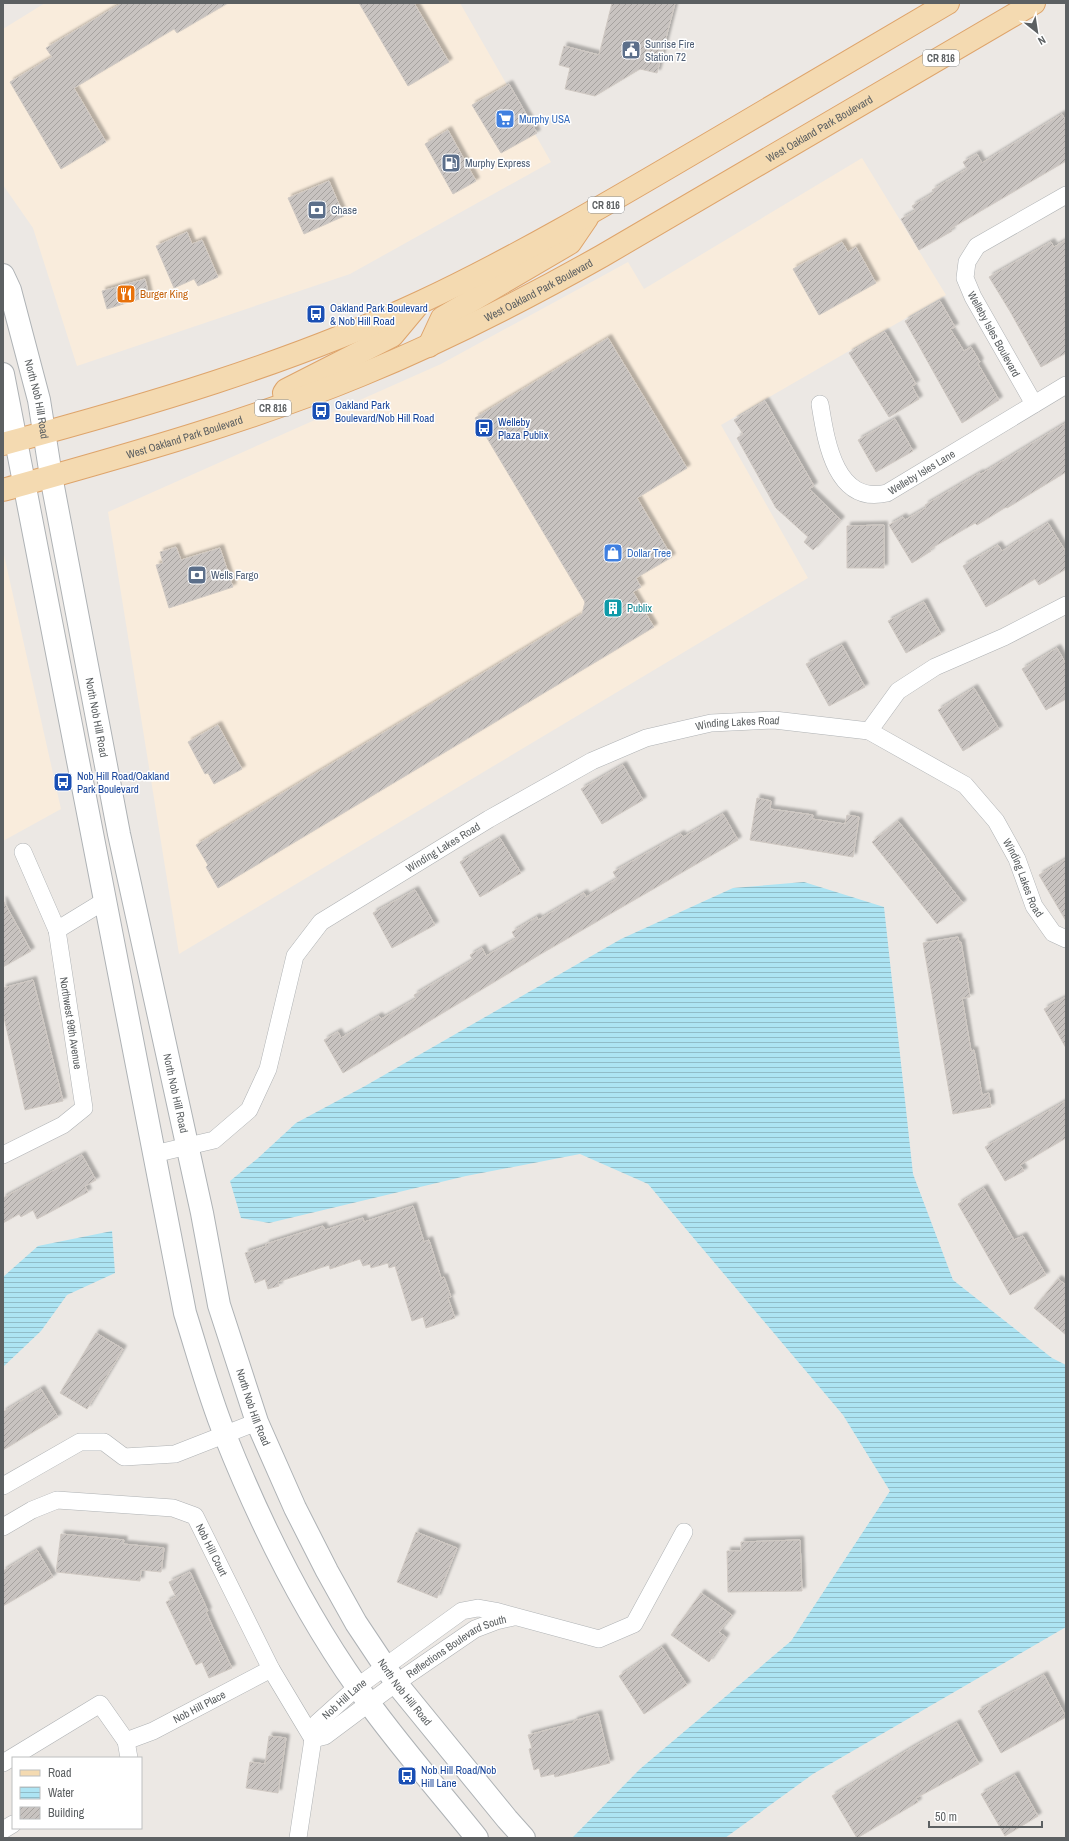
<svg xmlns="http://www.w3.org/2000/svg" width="1069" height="1841" viewBox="0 0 1069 1841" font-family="'Archivo Narrow',sans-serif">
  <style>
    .commercial { fill: #f9ecdc }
    .water { fill: url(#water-rules) }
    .building { fill: url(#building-hatch); stroke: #d0c9c3; filter: url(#shadow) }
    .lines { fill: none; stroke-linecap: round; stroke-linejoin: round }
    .street-casing { stroke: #afb2b4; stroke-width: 18 }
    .secondary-casing { stroke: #aeb2b5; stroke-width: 24 }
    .primary-casing { stroke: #dea46b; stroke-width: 24 }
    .street { stroke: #fff; stroke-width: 17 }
    .secondary { stroke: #fff; stroke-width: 22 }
    .primary { stroke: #f4dab1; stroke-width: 22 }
    .labels { text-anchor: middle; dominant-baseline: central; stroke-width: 3; stroke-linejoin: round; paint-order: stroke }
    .shield { fill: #fff; stroke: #8d9091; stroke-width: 1 }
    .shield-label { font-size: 10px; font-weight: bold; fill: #5c6062 }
    .service-label { font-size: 11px; fill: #4e5e75; stroke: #fff; text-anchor: start }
    .shop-label { font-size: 11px; fill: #366cbe; stroke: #fff; text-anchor: start }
    .street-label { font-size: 11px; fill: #5c6062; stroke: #fff }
    .food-label { font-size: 11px; fill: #c56008; stroke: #fff; text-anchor: start }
    .transit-label { font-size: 11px; fill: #164399; stroke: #fff; text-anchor: start }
    .culture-label { font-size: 11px; fill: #0d838f; stroke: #fff; text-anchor: start }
  </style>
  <defs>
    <pattern id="water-rules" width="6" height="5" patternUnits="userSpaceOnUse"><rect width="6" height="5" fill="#ade4f3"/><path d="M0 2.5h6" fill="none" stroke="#90bcc8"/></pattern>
    <pattern id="building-hatch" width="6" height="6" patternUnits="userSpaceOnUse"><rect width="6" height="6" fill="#c8c3c0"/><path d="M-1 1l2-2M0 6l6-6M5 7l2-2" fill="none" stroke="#a6a29f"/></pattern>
    <filter id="shadow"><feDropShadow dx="3.5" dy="-3.5" stdDeviation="1" flood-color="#0004"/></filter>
  </defs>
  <rect width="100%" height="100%" fill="#ece8e4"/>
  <!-- commercial -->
  <path class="commercial" d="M45,3H460L551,162L350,274L77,366L33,228L3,185V29Z
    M862,158L946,295L721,425L808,578L179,954L108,512L441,364L628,262L644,289Z
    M4,555L61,809L3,841V556Z"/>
  <!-- water -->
  <path class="water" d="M804,882L884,907L913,1174L953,1280L1052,1358L1066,1365V1627L813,1774L725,1838H572L640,1769L791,1641L890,1491L843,1415L648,1184L580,1154L466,1176L269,1223L241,1218L230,1181L257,1159L296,1123L365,1086L621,939L733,888Z
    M112,1231L115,1273L67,1295L41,1331L3,1367V1277L38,1246Z"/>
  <!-- building -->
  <path class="building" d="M122,3H228L177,33L174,29L74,88L106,142L61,169L10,82L52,57L46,48Z
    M359,3H414L449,62L408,86Z
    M612,3H675L657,73L640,69L595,96L565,89L570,68L559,65L564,46L599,55Z
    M509,84L537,133L501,153L472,105Z
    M1062,114L1066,121V161L950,229L952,231L919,250L901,219L915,211L912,206L934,193L932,190L967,169L963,162L977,154L982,163Z
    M448,130L476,181L453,194L425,144Z
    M329,181L344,216L304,234L288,198Z
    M187,232L192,244L202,240L218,277L198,286L194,279L174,288L156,246Z
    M1066,240V353L1041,367L1011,313L989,277L1051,242L1054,247Z
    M842,242L848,252L856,247L876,283L819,315L793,269Z
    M145,279L149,296L107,309L102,291Z
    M940,301L955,327L950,329L964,351L971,347L980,362L978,364L999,400L962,423L905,321Z
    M885,332L916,384L912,386L919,399L889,417L849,353Z
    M608,338L687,468L637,498L672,557L636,578L641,587L633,592L654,627L218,888L206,867L208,865L196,845L582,614L585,602L475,418Z
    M765,401L814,486L809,489L841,520L813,550L804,542L808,537L776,508L737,438L743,434L734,420Z
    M895,419L913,451L876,472L858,440Z
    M1066,423V472L1007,508L1006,507L977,525L975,523L930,549L931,551L912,563L889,525L903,517L905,520L926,508L925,505L980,473L981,474Z
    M1048,523L1066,552V569L1039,585L1035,579L986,607L963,566L998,545L1002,551Z
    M884,525V568H847V526Z
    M176,547L181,560L220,548L233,587L169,608L156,565L163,563L160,552Z
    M924,602L941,634L906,653L888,621Z
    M842,645L865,687L829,706L806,664Z
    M1057,648L1066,664V699L1046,710L1022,669Z
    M974,688L999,729L963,751L938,710Z
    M218,725L242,769L214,784L208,773L205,774L188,742Z
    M623,765L643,800L602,824L581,789Z
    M757,798L771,801L770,809L813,815L812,819L845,824L847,815L859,817L853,857L750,840Z
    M723,814L738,840L539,955L343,1073L324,1040L338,1032L341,1038L379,1016L381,1019L416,999L414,995L473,960L470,955L482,948L486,956L516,939L512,932L537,917L538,920L584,893L586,897L617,879L613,872L681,834L683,837Z
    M898,821L963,903L937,924L872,842Z
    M500,838L521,873L480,897L460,862Z
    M1066,859V921L1039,875Z
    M415,890L435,925L392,948L373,913Z
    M3,900L31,951L3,967Z
    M958,937L959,943L961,942L970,997L962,998L971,1051L974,1050L982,1095L989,1093L991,1107L953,1114L923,943Z
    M33,980L63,1101L25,1110L3,1013V988Z
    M1066,997V1048L1044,1009Z
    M1066,1101V1138L1020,1165L1024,1171L1005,1181L985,1147Z
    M82,1155L96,1180L85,1186L88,1192L37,1219L33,1210L21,1217L19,1214L3,1223V1198Z
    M984,1188L1014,1240L1023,1236L1046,1275L1010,1295L958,1204Z
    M413,1206L424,1242L429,1240L441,1278L444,1277L451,1297L448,1298L455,1318L426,1328L423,1317L412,1321L395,1266L389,1268L388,1263L371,1268L370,1264L363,1266L360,1259L330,1269L329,1265L278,1282L279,1286L268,1289L265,1279L255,1283L245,1253L266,1246V1244L323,1226L325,1230L363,1218L364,1222Z
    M1058,1279L1066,1285V1335L1034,1308Z
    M96,1333L123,1349L87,1409L60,1393Z
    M41,1389L58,1417L3,1450V1412Z
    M416,1532L457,1548L437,1598L397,1582Z
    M61,1534L124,1540L123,1544L164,1548L161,1572L141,1570L140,1581L56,1572Z
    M800,1540L802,1591L728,1592L727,1551H741V1542Z
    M37,1550L53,1577L3,1606V1571Z
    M190,1572L208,1611L206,1612L214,1630L232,1668L209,1678L202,1662L196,1665L166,1602L176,1597L169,1582Z
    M701,1593L732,1615L719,1632L726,1637L709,1662L671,1635Z
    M662,1647L687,1685L644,1714L619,1676Z
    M1044,1675L1066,1717L1001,1753L978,1711Z
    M598,1714L610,1763L555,1777L554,1774L541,1777L539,1768L534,1770L529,1749L532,1748L528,1735L574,1723V1721Z
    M957,1723L979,1764L916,1798L918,1802L857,1838L832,1796L910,1749Z
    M269,1736L286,1738L278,1793L246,1788L250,1762L265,1764Z
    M1015,1775L1038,1816L1005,1836L981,1794Z"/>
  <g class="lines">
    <defs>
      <g id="street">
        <path id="s1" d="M820,404C826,441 835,505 887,493L1066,385"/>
        <path d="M1034,404L973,297L965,278L967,262L977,246L1066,195"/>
        <path d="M869,731L898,691L935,667L1004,637L1066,605"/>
        <path d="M57,930L106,900"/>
        <path id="s2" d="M154,1154L214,1140L249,1110L268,1069L295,956L321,922L489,819L592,761L646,738L711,723L774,720L869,731L965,785L996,821L1017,859L1034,906L1053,933L1066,939"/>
        <path d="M3,1155L63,1125L84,1108L57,930L23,852"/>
        <path d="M3,1486L80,1442H104L124,1457L175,1454L257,1422"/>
        <path id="s3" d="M3,1527L32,1510L57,1500L173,1508L195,1516L271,1669L313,1739"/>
        <path id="s4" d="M313,1739L325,1736L396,1683L475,1629L496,1621L514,1617"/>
        <path id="s5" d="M126,1741L153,1731L271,1669"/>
        <path d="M3,1763L100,1704L126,1741L129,1758"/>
        <path d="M3,1830L13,1824"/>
        <path id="s6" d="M298,1838L313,1739L317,1723L357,1687L462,1611L478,1608L495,1611L599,1639L634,1624L684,1532"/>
      </g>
      <g id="secondary">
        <path id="s7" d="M3,275L10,290L39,400L51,476L119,834L202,1213L219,1305L257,1422L295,1508L327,1571L356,1623L396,1683L507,1819L524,1838"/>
        <path d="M3,374L185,1313C198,1354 209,1396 225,1435C260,1523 303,1610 358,1688C394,1740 437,1788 477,1838"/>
      </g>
      <g id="primary">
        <path d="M429,346L442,318L570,243L587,218"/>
        <path d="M284,393L286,390L392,336L417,306"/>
        <path d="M3,444C145,406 288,364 421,302C523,254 620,196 717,139C794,93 871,48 948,3"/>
        <path id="s8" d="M3,490C124,456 245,423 361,375C444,341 524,300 602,256L1034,3"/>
      </g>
    </defs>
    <!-- street casing -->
    <use href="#street" class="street-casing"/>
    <!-- secondary casing -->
    <use href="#secondary" class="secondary-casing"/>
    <!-- primary casing -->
    <use href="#primary" class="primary-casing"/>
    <!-- street -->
    <use href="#street" class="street"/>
    <!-- secondary -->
    <use href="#secondary" class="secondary"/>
    <!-- primary -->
    <use href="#primary" class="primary"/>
  </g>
  <!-- icons -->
  <defs>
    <symbol id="civic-square" viewBox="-11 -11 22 22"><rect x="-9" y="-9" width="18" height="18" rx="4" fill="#5c6f8a" stroke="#fff"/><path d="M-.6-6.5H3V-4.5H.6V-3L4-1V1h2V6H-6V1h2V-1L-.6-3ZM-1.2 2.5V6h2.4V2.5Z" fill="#fff"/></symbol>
    <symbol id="supermarket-square" viewBox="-11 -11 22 22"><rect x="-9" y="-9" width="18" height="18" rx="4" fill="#3f7fe0" stroke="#fff"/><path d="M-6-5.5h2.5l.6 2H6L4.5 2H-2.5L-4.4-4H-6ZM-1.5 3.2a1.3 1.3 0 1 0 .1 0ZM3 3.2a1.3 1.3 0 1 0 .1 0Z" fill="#fff"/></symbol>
    <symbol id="fuel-square" viewBox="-11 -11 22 22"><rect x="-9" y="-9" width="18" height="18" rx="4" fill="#5c6f8a" stroke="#fff"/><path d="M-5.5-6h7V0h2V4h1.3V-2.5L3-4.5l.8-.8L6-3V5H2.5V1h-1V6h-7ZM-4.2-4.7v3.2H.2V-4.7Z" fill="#fff"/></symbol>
    <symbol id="bank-square" viewBox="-11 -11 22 22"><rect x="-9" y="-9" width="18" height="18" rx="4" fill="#5c6f8a" stroke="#fff"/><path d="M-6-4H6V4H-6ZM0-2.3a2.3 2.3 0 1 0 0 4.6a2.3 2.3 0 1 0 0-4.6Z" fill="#fff"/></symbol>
    <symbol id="restaurant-square" viewBox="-11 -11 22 22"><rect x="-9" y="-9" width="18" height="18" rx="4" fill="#e8710a" stroke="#fff"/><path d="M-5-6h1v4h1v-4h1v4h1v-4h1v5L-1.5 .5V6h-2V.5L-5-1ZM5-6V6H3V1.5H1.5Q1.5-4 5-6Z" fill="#fff"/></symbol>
    <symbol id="bus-square" viewBox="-11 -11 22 22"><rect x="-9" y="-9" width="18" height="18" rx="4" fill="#1a4fb4" stroke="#fff"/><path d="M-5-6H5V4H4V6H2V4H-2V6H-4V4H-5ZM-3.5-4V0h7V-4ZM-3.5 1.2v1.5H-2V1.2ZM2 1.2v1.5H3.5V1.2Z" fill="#fff"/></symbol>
    <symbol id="shop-square" viewBox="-11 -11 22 22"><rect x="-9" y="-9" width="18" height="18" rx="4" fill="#3f7fe0" stroke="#fff"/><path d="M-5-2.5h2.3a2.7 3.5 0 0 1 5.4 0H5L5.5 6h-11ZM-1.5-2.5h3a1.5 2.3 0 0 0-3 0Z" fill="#fff"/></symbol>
    <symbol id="building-square" viewBox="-11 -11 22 22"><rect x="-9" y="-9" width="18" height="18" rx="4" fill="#0f9aa8" stroke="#fff"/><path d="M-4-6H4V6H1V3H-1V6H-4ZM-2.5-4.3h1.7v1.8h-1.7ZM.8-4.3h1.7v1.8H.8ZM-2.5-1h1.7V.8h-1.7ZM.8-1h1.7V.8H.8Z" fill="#fff"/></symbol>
  </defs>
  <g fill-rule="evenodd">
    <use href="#civic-square" x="620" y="39" width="22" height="22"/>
    <use href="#supermarket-square" x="494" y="108" width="22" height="22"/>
    <use href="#fuel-square" x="440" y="152" width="22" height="22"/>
    <use href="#bank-square" x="306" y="199" width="22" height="22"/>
    <use href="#restaurant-square" x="115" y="283" width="22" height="22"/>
    <use href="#bus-square" x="305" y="303" width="22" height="22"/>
    <use href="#bus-square" x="310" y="400" width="22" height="22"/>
    <use href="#bus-square" x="473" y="417" width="22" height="22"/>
    <use href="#shop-square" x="602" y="542" width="22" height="22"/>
    <use href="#bank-square" x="186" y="564" width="22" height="22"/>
    <use href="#building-square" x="602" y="597" width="22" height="22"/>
    <use href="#bus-square" x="52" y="771" width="22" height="22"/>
    <use href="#bus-square" x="396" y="1765" width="22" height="22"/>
  </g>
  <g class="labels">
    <!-- shield labels -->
    <g class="shield">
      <rect x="923" y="50" width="36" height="16" rx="3"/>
      <rect x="588" y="197" width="36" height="16" rx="3"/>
      <rect x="255" y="400" width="36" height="16" rx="3"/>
    </g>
    <g class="shield-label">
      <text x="941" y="58">CR 816</text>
      <text x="606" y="205">CR 816</text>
      <text x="273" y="408">CR 816</text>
    </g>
    <!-- service labels -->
    <g class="service-label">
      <text x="645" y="44">Sunrise Fire<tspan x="645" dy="13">Station 72</tspan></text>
      <text x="465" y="163">Murphy Express</text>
      <text x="331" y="210">Chase</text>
      <text x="211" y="575">Wells Fargo</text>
    </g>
    <!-- shop labels -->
    <g class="shop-label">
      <text x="519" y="119">Murphy USA</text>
      <text x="627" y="553">Dollar Tree</text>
    </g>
    <!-- street labels -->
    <g class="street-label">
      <text stroke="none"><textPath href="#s8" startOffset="897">West Oakland Park Boulevard</textPath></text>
      <text stroke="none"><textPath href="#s8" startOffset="573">West Oakland Park Boulevard</textPath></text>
      <text transform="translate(994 334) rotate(61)">Welleby Isles Boulevard</text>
      <text stroke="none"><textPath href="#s7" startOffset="129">North Nob Hill Road</textPath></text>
      <text stroke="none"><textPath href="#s8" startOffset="189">West Oakland Park Boulevard</textPath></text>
      <text stroke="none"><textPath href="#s1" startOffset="168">Welleby Isles Lane</textPath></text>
      <text stroke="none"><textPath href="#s7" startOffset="453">North Nob Hill Road</textPath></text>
      <text stroke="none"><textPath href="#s2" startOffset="779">Winding Lakes Road</textPath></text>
      <text stroke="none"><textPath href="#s2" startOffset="455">Winding Lakes Road</textPath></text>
      <text stroke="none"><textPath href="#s2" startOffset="1132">Winding Lakes Road</textPath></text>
      <text transform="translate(71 1023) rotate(81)">Northwest 99th Avenue</text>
      <text stroke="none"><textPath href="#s7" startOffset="837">North Nob Hill Road</textPath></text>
      <text stroke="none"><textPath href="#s7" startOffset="1161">North Nob Hill Road</textPath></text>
      <text stroke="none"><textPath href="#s3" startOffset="238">Nob Hill Court</textPath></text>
      <text stroke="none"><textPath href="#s4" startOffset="172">Reflections Boulevard South</textPath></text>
      <text stroke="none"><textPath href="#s7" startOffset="1485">North Nob Hill Road</textPath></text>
      <text stroke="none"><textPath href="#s6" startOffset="153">Nob Hill Lane</textPath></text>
      <text stroke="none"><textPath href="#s5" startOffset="81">Nob Hill Place</textPath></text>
    </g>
    <!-- food labels -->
    <g class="food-label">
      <text x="140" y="294">Burger King</text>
    </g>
    <!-- transit labels -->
    <g class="transit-label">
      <text x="330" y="308">Oakland Park Boulevard<tspan x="330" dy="13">&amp; Nob Hill Road</tspan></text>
      <text x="335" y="405">Oakland Park<tspan x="335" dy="13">Boulevard/Nob Hill Road</tspan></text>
      <text x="498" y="422">Welleby<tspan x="498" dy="13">Plaza Publix</tspan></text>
      <text x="77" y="776">Nob Hill Road/Oakland<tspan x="77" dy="13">Park Boulevard</tspan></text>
      <text x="421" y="1770">Nob Hill Road/Nob<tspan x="421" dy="13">Hill Lane</tspan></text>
    </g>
    <!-- culture labels -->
    <g class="culture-label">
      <text x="627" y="608">Publix</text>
    </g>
  </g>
  <!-- border -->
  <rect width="1069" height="1841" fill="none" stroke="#5c6062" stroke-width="8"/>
  <!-- legend -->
  <rect x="12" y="1757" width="130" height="72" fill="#ffffff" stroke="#bebfc0"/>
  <rect x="20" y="1770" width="20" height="6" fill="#f4dab1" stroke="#bebfc0"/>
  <text x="48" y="1777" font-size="12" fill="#5c6062">Road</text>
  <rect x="20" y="1787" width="20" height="12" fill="url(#water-rules)" stroke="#bebfc0"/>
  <text x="48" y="1797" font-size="12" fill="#5c6062">Water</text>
  <rect x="20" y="1807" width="20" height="12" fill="url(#building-hatch)" stroke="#bebfc0"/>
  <text x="48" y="1817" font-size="12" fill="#5c6062">Building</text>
  <!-- north arrow -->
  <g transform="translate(1037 32) rotate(150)" stroke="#ffffff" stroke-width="3" paint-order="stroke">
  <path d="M0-3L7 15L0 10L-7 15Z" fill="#5c6062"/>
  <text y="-6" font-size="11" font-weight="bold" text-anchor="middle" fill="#5c6062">N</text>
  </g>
  <!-- scale -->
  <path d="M929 1821v6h113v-6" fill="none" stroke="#5c6062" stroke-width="2"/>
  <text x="935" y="1821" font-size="12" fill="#5c6062" stroke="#ffffff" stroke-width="3" paint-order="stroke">50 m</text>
</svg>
